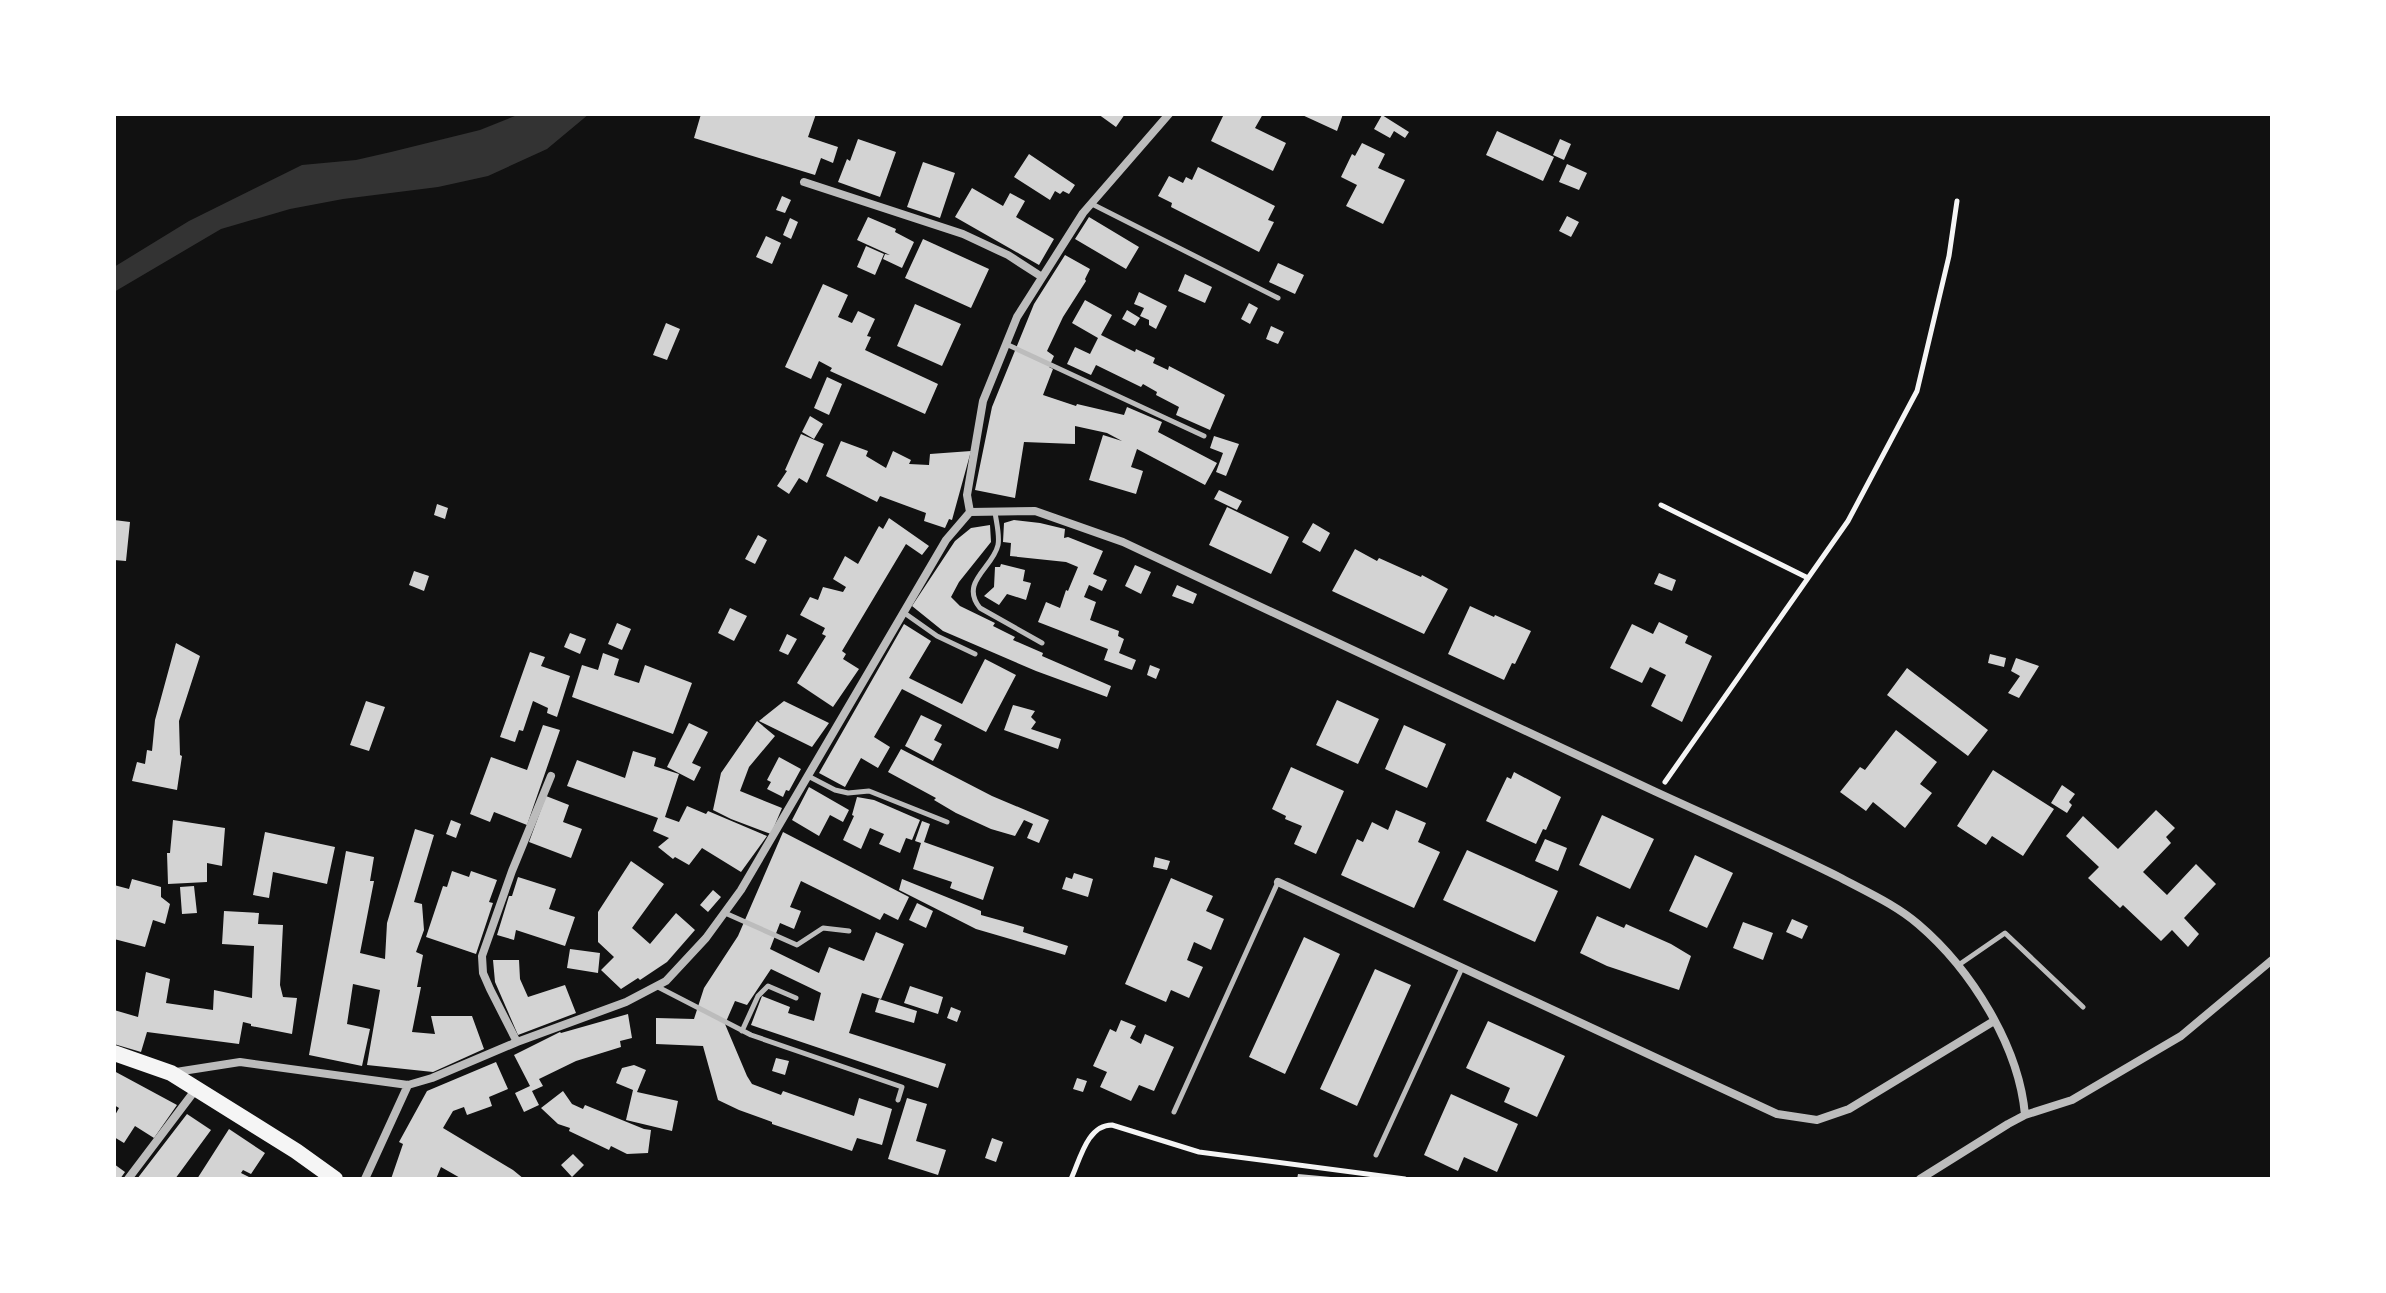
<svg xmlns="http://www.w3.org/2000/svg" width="2386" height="1293" viewBox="0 0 2386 1293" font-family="'Alegreya Sans',sans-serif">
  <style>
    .water { fill: #333 }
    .building { fill: #d3d3d3 }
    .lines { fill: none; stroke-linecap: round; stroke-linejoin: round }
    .path { stroke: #f5f5f5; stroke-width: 5 }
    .service { stroke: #bcbcbc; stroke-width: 5 }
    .minor { stroke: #bcbcbc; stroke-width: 8 }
    .secondary { stroke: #f5f5f5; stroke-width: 16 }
  </style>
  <rect width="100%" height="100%" fill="#111"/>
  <!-- water -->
  <path class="water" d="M520,114H589L547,149L488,176L438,187L343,199L290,209L221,229L114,292V267L189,221L302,165L356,160L391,152L480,130Z"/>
  <!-- building -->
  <path class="building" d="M701,114H816L808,137L838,147L833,163L821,158L815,175L694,138Z
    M1098,114H1125L1116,127Z
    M1224,114L1229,116L1231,114H1263L1255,128L1286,143L1273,171L1211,141Z
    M1300,114H1343L1337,131Z
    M1382,115L1409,132L1405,138L1394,131L1390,138L1374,129Z
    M1497,131L1554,157L1543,181L1486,155Z
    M858,139L896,152L880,197L838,182L847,159L850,161Z
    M1560,139L1571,144L1564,160L1553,155Z
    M1362,143L1385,154L1378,168L1405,180L1383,224L1346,206L1357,185L1341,177L1352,154L1355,156Z
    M1029,154L1075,185L1069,194L1063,191L1060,194L1055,191L1050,200L1014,177Z
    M923,162L955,173L940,218L907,207Z
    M1567,164L1587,173L1579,190L1559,182Z
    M1198,167L1275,206L1268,220L1274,222L1259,252L1171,207L1172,203L1158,196L1169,176L1183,183L1186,177L1192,180Z
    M972,188L1003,206L1010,193L1025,201L1016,217L1054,239L1039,265L955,217Z
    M782,196L791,200L785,213L776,210Z
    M1567,216L1579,222L1571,237L1559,231Z
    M868,217L896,229L895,232L914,242L902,268L883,259L885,254L890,255L857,240Z
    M1089,217L1139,247L1126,269L1075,239Z
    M790,218L798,222L791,239L783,235Z
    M766,236L781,243L772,264L756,257Z
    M923,239L989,269L971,308L905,278Z
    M866,246L884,254L875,275L857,267Z
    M1065,255L1090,269L1085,279L1086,281L1063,317L1047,351L1054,356L1049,367L1053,369L1043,395L1076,406L1077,404L1124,415L1127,407L1162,422L1158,432L1217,463L1205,485L1137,449L1131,467L1143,471L1136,494L1089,480L1103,435L1122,441L1107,433L1075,426V444L1024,442L1015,498L975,490L992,407L1034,304Z
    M1278,263L1304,275L1295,294L1269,282Z
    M1185,274L1212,287L1205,303L1178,291Z
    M823,284L848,295L838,317L852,323L858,311L875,319L867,336L871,337L865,350L938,384L925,414L830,371L832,368L819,361L811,379L785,367Z
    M1139,292L1167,306L1156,329L1149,325V320L1140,316L1144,308L1134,304Z
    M1085,300L1112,315L1101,335L1135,352L1136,349L1155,358L1153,363L1168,370L1169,366L1225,395L1210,430L1176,415L1179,407L1156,395L1157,392L1143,384L1141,387L1096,365L1091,375L1067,364L1075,347L1090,354L1098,338L1072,323Z
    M1249,303L1258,308L1250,324L1241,319Z
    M915,304L961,324L942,366L897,346Z
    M1127,310L1140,318L1135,326L1122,319Z
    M666,323L680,329L667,360L653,355Z
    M1271,326L1284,332L1278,344L1266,339Z
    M827,377L842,384L829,415L814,408Z
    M810,416L823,424L814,439L802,432Z
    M801,434L824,444L807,483L799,478L789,494L777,486L787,471L785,470Z
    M1214,436L1239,444L1226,476L1216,472L1223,453L1210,448Z
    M841,441L868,451L866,456L886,468L893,451L911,460L909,464L929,465L930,454L971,451L952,520L949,519L945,528L924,521L926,513L880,496L877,502L826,476Z
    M1219,490L1242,501L1237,510L1214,499Z
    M437,504L448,508L445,519L434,515Z
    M1227,507L1289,537L1271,574L1209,545Z
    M889,518L929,546L922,555L906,544L842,651L846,654L843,659L859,669L833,707L797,683L826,636L822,634L825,628L800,615L810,597L818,600L823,587L843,592L846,587L833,579L845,556L858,564L879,526L883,529Z
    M114,520L130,522L126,561L114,560Z
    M1014,520L1040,523L1065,529L1064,538L1068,537L1103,551L1093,574L1107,580L1102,591L1089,585L1084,597L1096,602L1090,620L1119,631L1118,636L1124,639L1119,653L1136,660L1132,670L1104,660L1108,649L1038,622L1046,602L1060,608L1066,590L1068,591L1078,567L1066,562L1010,556L1011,543L1003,542L1004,523Z
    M1313,523L1330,533L1320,552L1302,542Z
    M990,525L991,542L959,582L951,597L960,606L995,623L993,626L1015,637L1013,640L1043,653L1042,656L1111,686L1107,697L1036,671L943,631L912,606L955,541L971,528Z
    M758,535L767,540L755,564L745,559Z
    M1355,549L1377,561L1379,558L1421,577L1422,575L1448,589L1424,634L1332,591Z
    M1001,564L1025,570L1023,581L1031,583L1026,600L1007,594L999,605L984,596L994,587L995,567H1000Z
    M1135,565L1151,572L1141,594L1125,586Z
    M414,571L429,576L424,591L409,585Z
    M1659,573L1676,580L1672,591L1654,584Z
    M1177,585L1197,594L1193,604L1172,596Z
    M1470,606L1494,617L1495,615L1531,631L1515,664L1512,663L1504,680L1448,654Z
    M730,608L747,616L734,641L718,633Z
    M1659,622L1688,636L1685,643L1712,656L1682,722L1651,706L1666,675L1650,667L1642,683L1610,668L1632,624L1653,634Z
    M617,623L631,629L622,650L608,644Z
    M904,624L931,641L909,678L962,704L985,659L1016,675L986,732L902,689L874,737L890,747L878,768L861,758L845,787L819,773Z
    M570,633L586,639L580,654L564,647Z
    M787,634L797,639L788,655L779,651Z
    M176,643L200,656L179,721L180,755L182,756L177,790L132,781L137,762L145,764L147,750L152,751L155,720Z
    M530,652L545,657L541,666L570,676L557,717L547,713L548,708L533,701L523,731L519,730L515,742L500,737Z
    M603,653L619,659L614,675L639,683L645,665L692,683L673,734L572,697L582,665L598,670Z
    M1990,654L2006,658L2004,667L1988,663Z
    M2016,658L2039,666L2019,698L2008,693L2020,676L2011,671Z
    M1150,665L1160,669L1156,679L1147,675Z
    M1907,668L1988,730L1968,756L1887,695Z
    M1337,700L1379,719L1358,764L1316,745Z
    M366,701L385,707L369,751L350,745Z
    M784,701L829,723L812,747L759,721Z
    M1013,705L1035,711L1031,717L1036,722L1031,729L1061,739L1058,749L1004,730Z
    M921,715L942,725L934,740L942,744L933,761L905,746Z
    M757,721L775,736L749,767L740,791L782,808L771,834L731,819L713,810L721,773Z
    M689,723L708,732L692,763L701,767L694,781L667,767Z
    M543,725L560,730L527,825L494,812L490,822L470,814L491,757L527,770Z
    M1404,725L1446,744L1427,788L1385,769Z
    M1896,730L1937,762L1920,784L1932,793L1905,828L1873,802L1866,811L1840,792L1860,767L1865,770Z
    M901,749L992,796L1049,820L1039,843L1027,838L1033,824L1024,820L1015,836L991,829L956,813L934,800L936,798L888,772Z
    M633,751L656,758L654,766L679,774L665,817L679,822L687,806L706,814L708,811L767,836L741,872L702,848L689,865L675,857L673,859L658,847L669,838L653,831L658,818L567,786L577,760L625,778Z
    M779,757L801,769L789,791L786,790L783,797L767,789L771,782L767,780Z
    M1291,767L1344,791L1316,854L1294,844L1302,826L1285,819L1286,816L1272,809Z
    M1993,770L2054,809L2023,856L1992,836L1986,845L1957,826Z
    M1514,772L1561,797L1546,830L1543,829L1536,844L1486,821L1507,777L1511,779Z
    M2062,785L2075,794L2069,802L2072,805L2067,813L2051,803Z
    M809,787L849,810L843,822L830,815L819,836L792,820Z
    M546,796L569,805L563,822L582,829L571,858L529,842Z
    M857,797L874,800L920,820L912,840L906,838L900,853L879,844L884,834L870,828L861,849L843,840L854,816L852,815Z
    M1396,810L1426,823L1418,842L1440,852L1414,908L1341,875L1357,839L1363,842L1372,822L1388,830Z
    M2156,810L2175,828L2166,837L2171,843L2143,872L2167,895L2196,864L2216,884L2184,918L2199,934L2188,947L2172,930L2161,941L2123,905L2120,908L2088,878L2099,867L2066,836L2083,816L2118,849Z
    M1602,815L1654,839L1630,889L1579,865Z
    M173,820L225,828L222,866L207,863V882L168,884L167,853H170Z
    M451,820L461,824L456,838L446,834Z
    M922,821L930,824L924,842L994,867L983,900L950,888L952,882L913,869L921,843L915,841Z
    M415,829L434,835L414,902L422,904L424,930L416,952L423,955L417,987H421L412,1032L435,1034L431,1016H472L484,1049L433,1072L367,1065L380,990L353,984L347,1024L370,1029L362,1066L309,1055L346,851L374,857L370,881H374L360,953L385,959L387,923Z
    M265,832L335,847L327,884L273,872L269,898L253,895Z
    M783,832L909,897L898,920L884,913L880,920L801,881L790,907L801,911L794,929L780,923L770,949L819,973L829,947L864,961L876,932L904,944L881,999L862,993L849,1033L946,1064L938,1088L751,1025L762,996L790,1007L788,1013L814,1021L821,993L771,969L747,1005L735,1001L725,1024L747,1076L752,1084L781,1095L783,1091L854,1116L859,1098L892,1109L882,1145L857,1138L852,1151L772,1124V1122L739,1110L718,1100L703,1046L656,1044V1018L694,1019L704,988L738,936Z
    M1545,839L1567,848L1558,871L1535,861Z
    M1467,850L1558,891L1535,942L1443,900Z
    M1695,855L1733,873L1707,928L1669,911Z
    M1155,857L1170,861L1167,870L1153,867Z
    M631,861L664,884L632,928L650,944L676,913L695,930L667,962L640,980L638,978L621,989L601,970L614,957L598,942V912Z
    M452,871L469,877L471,871L497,880L489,902L493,903L476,954L426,937L443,886L447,887Z
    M1074,873L1093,879L1088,897L1062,889L1066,877L1072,879Z
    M518,877L556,889L549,909L575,917L565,946L516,930L514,940L497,935L509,896H512Z
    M1171,878L1213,896L1206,911L1224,919L1211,950L1194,942L1187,960L1203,967L1189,998L1171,990L1166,1002L1125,984Z
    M132,879L161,887V897L170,904L165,924L153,920L145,947L114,939V885L129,889Z
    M902,879L981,911V915L1024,927L1023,932L1068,946L1065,955L976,929L899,890Z
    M194,886L197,913L182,914L180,887Z
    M713,890L721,897L708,912L700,905Z
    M917,903L933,911L926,928L909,920Z
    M224,911L259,913L258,924L283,925L280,985L283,997L297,998L292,1034L251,1026V1024L243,1022L239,1044L147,1032L141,1052L114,1044V1010L138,1017L146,972L170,979L166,1003L213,1010L214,990L252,998L254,946L222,944Z
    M1597,916L1624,928L1626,924L1671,944L1691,956L1679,990L1607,966L1580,953Z
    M1792,919L1808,926L1802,939L1786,932Z
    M1743,922L1773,933L1763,960L1733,948Z
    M1304,937L1340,954L1285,1074L1249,1057Z
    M570,949L600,953L598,973L567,968Z
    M493,960H519L520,979L528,997L565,985L576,1013L518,1035L495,982Z
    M1375,969L1411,985L1357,1106L1320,1089Z
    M910,986L943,997L938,1014L904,1003Z
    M879,999L917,1011L914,1023L875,1012Z
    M951,1007L961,1011L957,1022L947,1018Z
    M628,1014L632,1038L620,1041L621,1047L576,1061L539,1079L543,1086L532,1091L539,1105L524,1112L515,1093L530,1086L514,1055L560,1032L561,1033Z
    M1121,1020L1136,1026L1130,1038L1141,1044L1145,1034L1174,1047L1154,1091L1139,1085L1131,1101L1100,1087L1107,1072L1093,1066L1110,1029L1116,1032Z
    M1488,1021L1565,1056L1537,1117L1504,1102L1510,1088L1466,1068Z
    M776,1058L789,1061L785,1075L772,1071Z
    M496,1062L508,1089L489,1097L492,1106L467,1115L464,1107L453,1111L443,1128L513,1170L524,1179H462L441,1167L436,1179H391L403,1144L399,1142L427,1091Z
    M634,1065L646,1070L637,1092L678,1101L672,1131L626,1120L633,1090L616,1083L622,1068Z
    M114,1071L177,1105L154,1138L135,1126L124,1143L114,1137V1117L119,1108L114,1105Z
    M1077,1078L1087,1081L1083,1092L1073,1089Z
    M563,1091L572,1104L583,1109L585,1105L644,1129L651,1130L648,1153L627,1154L611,1146L609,1150L569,1131L570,1128L558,1124L541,1108Z
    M1451,1094L1518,1124L1497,1172L1464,1157L1458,1171L1424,1155Z
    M907,1098L927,1104L916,1141L946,1150L938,1175L888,1159Z
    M187,1114L211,1130L175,1179H137Z
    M229,1129L265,1153L251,1174L243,1170L241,1173L253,1179H197Z
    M992,1138L1003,1142L996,1162L985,1158Z
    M573,1154L584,1165L572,1177L561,1165Z
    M114,1164L125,1172L120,1179H114Z
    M1298,1174L1331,1177V1179H1297Z"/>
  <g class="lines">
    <!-- path -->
    <path class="path" d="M1661,505L1808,578
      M1665,782L1848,521L1917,391L1949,256L1957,201
      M1071,1179C1080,1160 1087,1125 1112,1125L1199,1152L1405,1179"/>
    <!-- service -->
    <path class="service" d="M1092,204L1278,298
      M1006,344L1204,436
      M995,512C996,521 1000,535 998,545C993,568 959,582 980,608L1042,643
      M903,612L937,636L975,654
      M808,776L835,790L848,793L869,791L947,822
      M725,913L797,945L823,928L849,931
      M1960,964L2005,933L2083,1007
      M656,986L751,1035L902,1087L898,1100
      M742,1031L758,996L768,986L796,998
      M1174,1112L1278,882
      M1376,1155L1462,968"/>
    <!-- minor -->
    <path class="minor" d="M804,182L963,234L1008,255L1042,277
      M970,512L1035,511L1123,542C1300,625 1477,709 1654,791C1717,820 1779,847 1841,878C1867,892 1896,905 1918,924C1971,969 2019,1046 2025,1115
      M1278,882L1777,1114L1817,1120L1849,1109L1994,1021
      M517,1042L490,989L483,973L482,956L512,871L551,776
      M176,1072L240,1062L408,1085L432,1078L517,1042L626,1002L666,981L706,938L741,890L946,540L970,512L967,495L983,401L1017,317L1083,213L1169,114
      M128,1179L196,1089
      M365,1179L408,1085
      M1920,1179L2008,1124L2025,1115L2072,1100L2181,1036L2272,960"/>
    <!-- secondary -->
    <path class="secondary" d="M114,1053L171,1073L296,1151L335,1179"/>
  </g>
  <!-- border -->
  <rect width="2386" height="1293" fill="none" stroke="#ffffff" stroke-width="232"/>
</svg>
